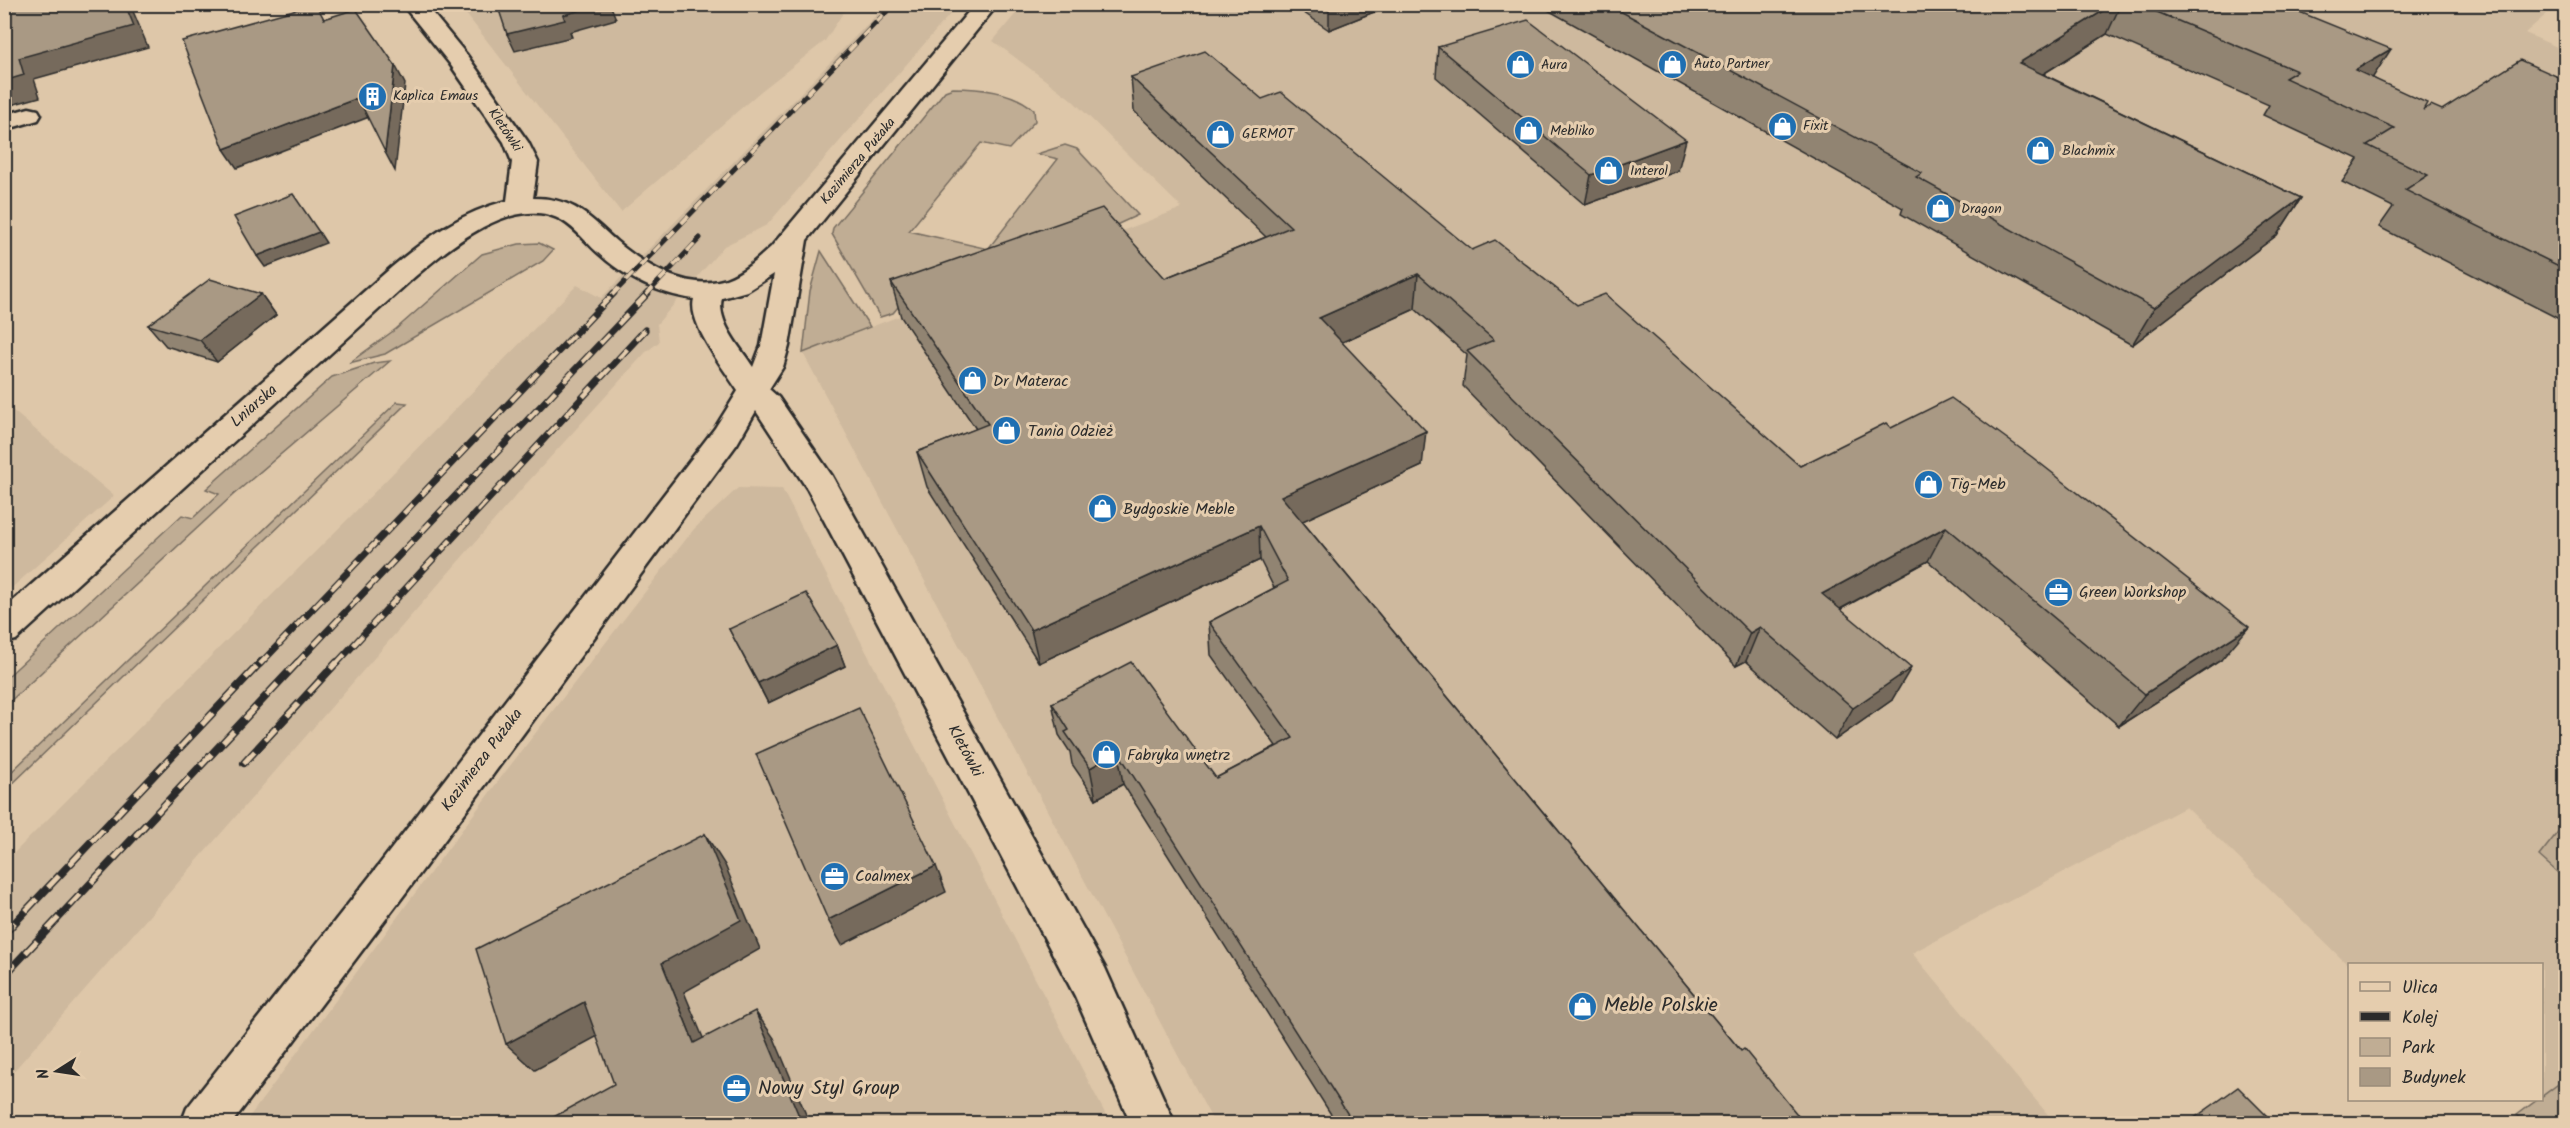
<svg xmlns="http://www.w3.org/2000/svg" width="2570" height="1128" viewBox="0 0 2570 1128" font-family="Kalam,sans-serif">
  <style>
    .built { fill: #ceb99e }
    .green { fill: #c0ad94; stroke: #766c60; stroke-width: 1.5 }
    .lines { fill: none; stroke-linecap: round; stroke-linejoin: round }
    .minor-casing { stroke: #2b2b2b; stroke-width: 5 }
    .minor { fill: #e5cdae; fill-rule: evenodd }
    .rail-far2-casing { stroke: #2b2b2b; stroke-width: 5 }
    .rail-far1-casing { stroke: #2b2b2b; stroke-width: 7 }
    .rail-casing { stroke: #2b2b2b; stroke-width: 8 }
    .rail-far2 { stroke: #e5cdae; stroke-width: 4; stroke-dasharray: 10; stroke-linecap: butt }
    .rail-far1 { stroke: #e5cdae; stroke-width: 4.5; stroke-dasharray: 13; stroke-linecap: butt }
    .rail { stroke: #e5cdae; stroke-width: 5; stroke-dasharray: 16; stroke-linecap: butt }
    .wall { fill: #918472; stroke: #2b2b2b; stroke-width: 1.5 }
    .shaded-wall { fill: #766b5c; stroke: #2b2b2b; stroke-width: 1.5 }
    .building { fill: #a99984; stroke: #2b2b2b; stroke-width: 1.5 }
    .labels { text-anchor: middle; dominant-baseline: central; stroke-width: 6; stroke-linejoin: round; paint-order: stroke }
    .far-poi-label { font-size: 14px; fill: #2b2b2b; stroke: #e5cdae; text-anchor: start }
    .far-street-label { font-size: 14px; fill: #2b2b2b; stroke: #e5cdae }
    .poi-label { font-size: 16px; fill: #2b2b2b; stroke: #e5cdae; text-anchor: start }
    .street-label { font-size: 16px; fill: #2b2b2b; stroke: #e5cdae }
    .near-poi-label { font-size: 20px; fill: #2b2b2b; stroke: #e5cdae; text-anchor: start }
  </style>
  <rect width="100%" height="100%" fill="#dec7a9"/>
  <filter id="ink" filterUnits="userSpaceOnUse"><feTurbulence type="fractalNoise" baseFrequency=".0167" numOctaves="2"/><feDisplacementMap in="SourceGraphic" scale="12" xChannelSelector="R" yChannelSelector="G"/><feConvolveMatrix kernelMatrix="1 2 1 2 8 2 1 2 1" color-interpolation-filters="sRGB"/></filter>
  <g filter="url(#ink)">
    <!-- built -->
    <path class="built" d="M459,5H848L825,41L761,91L621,212Z
      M886,5H958L767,225L724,246L657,324L659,342L646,352L526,484L5,1081V862L350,517L577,285L601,298Z
      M1023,5H2557L2525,33L2566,51V823L2539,856L2565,879V1079L2542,1097V964L2349,966L2186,807L1912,953L2055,1123H1214L803,353L1182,208L1071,99L993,41Z
      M5,404L114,496L5,594H4Z
      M738,488L782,489L1110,1123L244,1124L499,780L694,529Z"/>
    <!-- green -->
    <path class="green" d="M953,88C980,88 1014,91 1034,110L1035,121L1009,149L981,143L909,231L988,249L1058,159L1037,154L1065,145L1077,149L1138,215L1101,232L1026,254L899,306L893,313L880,317L832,234L833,228L945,91Z
      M539,243L553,250L543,261L385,354L349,363L396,329L482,254L519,244Z
      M821,251L870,327L803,353L810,291Z
      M390,361L233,495L5,706V679L182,515L193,518L219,494L206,489L332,377L374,363Z
      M397,402L407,403L5,791V778Z
      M2565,823V879L2539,856Z
      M2565,1079V1123H2527L2517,1115Z"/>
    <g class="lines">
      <defs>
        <path id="minor" d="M402,4H425L466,54L528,142L538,162L533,198C574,198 588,216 616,241C644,265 687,292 726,279C743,273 758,259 771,247L975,4H998L807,240L789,346L783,367L769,389L778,397L832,476L1105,968L1175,1124H1131L1075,996L808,490L756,411L737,444L407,891L231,1124H181L187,1108L379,865L715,428L738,391C725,370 687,323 694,299C658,294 624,277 597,252C586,242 576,229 563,221C514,191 447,249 411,280L16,640L4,643V609L392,267C427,238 461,212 507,201L512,162L504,142L450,64ZM774,274L761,346L753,367C741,348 716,322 722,298L747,291Z
          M29,108L38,110L41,115L38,120L4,130V115Z"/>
      </defs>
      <!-- minor casing -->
      <use href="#minor" class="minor-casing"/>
      <!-- minor -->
      <use href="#minor" class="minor"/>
      <defs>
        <path id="rail-far2" d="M612,295L894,4
          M646,295L700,238"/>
        <path id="rail-far1" d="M260,664L614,293
          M296,664L648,293
          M336,664L645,330"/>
        <path id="rail" d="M244,763L337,662
          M4,934L261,662
          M4,976L298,662"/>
      </defs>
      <!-- rail-far2 casing -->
      <use href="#rail-far2" class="rail-far2-casing"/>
      <!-- rail-far1 casing -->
      <use href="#rail-far1" class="rail-far1-casing"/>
      <!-- rail casing -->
      <use href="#rail" class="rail-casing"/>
      <!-- rail-far2 -->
      <use href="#rail-far2" class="rail-far2"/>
      <!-- rail-far1 -->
      <use href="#rail-far1" class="rail-far1"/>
      <!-- rail -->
      <use href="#rail" class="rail"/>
    </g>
    <!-- wall -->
    <path class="wall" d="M1291,4H1394L1329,30Z
      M1537,4H2280L2373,78L2423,110H2442L2565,80V322L2379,227L2393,207L2342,182L2358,159L2263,115L2269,105L2107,34L2043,74L2301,198L2277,235L2132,345L1901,214L1903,208Z
      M1438,47L1678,171L1585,205L1436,77Z
      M1131,77L1262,99L1472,250L1577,305L1800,466L1891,428L2221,660L2119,726L1928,561L1841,609L1892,700L1835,740L1746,661L1736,666L1463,386L1467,355L1415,309L1342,342L1422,466L1302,521L1741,1051L1805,1124H1337L1123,784L1096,799L1072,764L1070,752L1059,735L1052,703L1216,778L1276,746L1211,655L1209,622L1274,588L1260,560L1039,663L927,487L917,452L976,429L901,317L891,282L1165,278L1266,237L1134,111Z
      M261,294L276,315L217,362L166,346L148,325Z
      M729,629L837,645L845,666L768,703Z"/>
    <!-- shaded-wall -->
    <path class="shaded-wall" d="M125,4H130L148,47L34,79L40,97L4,107V81L19,58Z
      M602,4H610L616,19L570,32L572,37L515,51L507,34L563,15Z
      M1329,4H1394L1329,30Z
      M2114,4H2121L2107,34L2003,99L2019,63Z
      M2391,49L2368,85L2355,70Z
      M395,65L405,84L395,171L385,152Z
      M358,98L369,117L237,168L224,149Z
      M1686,140L1678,171L1585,205L1591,175Z
      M2301,198L2277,235L2132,345L2154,308Z
      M319,232L326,243L265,267L257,256Z
      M1418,274L1415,309L1318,353L1319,318Z
      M261,294L276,315L217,362L200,340Z
      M1426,431L1422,466L1281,531V496Z
      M1259,526L1260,560L1039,663L1031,630Z
      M1946,527L1928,561L1807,627L1822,594Z
      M1760,627L1746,661L1736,666L1750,633Z
      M2249,627L2221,660L2119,726L2145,694Z
      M837,645L845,666L768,703L758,683Z
      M1911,668L1892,700L1835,740L1853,708Z
      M1118,752L1123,784L1096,799L1090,768Z
      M705,834L725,865L760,949L684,992L716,1069L694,1043L662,963Z
      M936,866L946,892L842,945L828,920Z
      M584,1002L609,1030L535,1070L506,1044Z
      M755,1011L774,1038L810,1124H801Z"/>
    <!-- building -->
    <path class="building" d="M4,4H125L134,26L19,58L24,75L4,81Z
      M316,4L324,19L356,9L395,65L385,152L358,98L224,149L182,41Z
      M497,4H602L563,15L565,20L507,34Z
      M1607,4H2114L2019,63L2301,198L2154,308L1916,177L1922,173Z
      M2138,4H2280L2391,49L2355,70L2427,103L2423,110L2431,105L2442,110L2520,60L2565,80V269L2405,190L2428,175L2367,145L2395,128L2285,78L2297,71Z
      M1528,20L1686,140L1591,175L1438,47Z
      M1205,51L1262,99L1281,92L1472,250L1495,240L1577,305L1605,294L1800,466L1886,423L1891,428L1951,398L2032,457L2249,627L2145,694L1946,527L1822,594L1911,668L1853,708L1760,627L1750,633L1467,351L1494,340L1418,274L1319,318L1426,431L1281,496L1741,1051L1744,1049L1805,1124H1354L1118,752L1090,768L1065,732L1069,730L1052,703L1131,662L1216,778L1293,738L1209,622L1288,581L1259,526L1031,630L917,452L988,424L891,282L1102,208L1165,278L1291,227L1131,77Z
      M293,194L319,232L257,256L234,217Z
      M210,279L261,294L200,340L148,325Z
      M806,593L837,645L758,683L729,629Z
      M859,708L936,866L828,920L756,754Z
      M705,834L741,920L662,963L694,1043L755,1011L802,1123L541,1124L614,1084L584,1002L506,1044L476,949Z
      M2238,1087L2275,1124H2186Z"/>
  </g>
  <!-- icons -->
  <defs>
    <symbol id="shop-disc" viewBox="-11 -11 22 22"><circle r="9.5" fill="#1f6fb2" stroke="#e5cdae"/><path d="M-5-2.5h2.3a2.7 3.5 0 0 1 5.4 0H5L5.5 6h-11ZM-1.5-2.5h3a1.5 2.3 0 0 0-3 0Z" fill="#fff"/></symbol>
    <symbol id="building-disc" viewBox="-11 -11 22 22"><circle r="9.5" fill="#1f6fb2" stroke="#e5cdae"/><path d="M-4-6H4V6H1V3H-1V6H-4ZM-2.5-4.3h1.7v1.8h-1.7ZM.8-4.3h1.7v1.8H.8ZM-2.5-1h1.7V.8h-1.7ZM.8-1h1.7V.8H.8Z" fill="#fff"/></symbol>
    <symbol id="office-disc" viewBox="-11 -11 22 22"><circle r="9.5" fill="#1f6fb2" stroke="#e5cdae"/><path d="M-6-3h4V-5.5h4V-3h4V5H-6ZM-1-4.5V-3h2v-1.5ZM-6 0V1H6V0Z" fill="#fff"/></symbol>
  </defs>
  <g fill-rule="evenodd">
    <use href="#shop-disc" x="1656" y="48" width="33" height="33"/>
    <use href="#shop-disc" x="1504" y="48" width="33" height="33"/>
    <use href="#building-disc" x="356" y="80" width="33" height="33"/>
    <use href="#shop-disc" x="1766" y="110" width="33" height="33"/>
    <use href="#shop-disc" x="1512" y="114" width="33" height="33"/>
    <use href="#shop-disc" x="1204" y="118" width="33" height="33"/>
    <use href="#shop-disc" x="2024" y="134" width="33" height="33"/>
    <use href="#shop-disc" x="1592" y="154" width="33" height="33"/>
    <use href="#shop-disc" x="1924" y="192" width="33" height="33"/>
    <use href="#shop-disc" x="956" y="364" width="33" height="33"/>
    <use href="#shop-disc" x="990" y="414" width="33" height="33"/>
    <use href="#shop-disc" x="1912" y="468" width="33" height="33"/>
    <use href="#shop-disc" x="1086" y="492" width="33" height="33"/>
    <use href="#office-disc" x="2042" y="576" width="33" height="33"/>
    <use href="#shop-disc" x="1090" y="738" width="33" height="33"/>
    <use href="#office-disc" x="818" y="860" width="33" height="33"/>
    <use href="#shop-disc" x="1566" y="990" width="33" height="33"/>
    <use href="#office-disc" x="720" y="1072" width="33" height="33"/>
  </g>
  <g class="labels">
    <!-- far-poi labels -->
    <g class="far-poi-label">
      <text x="1694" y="64">Auto Partner</text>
      <text x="1541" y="65">Aura</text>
      <text x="393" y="96">Kaplica Emaus</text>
      <text x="1803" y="126">Fixit</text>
      <text x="1550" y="131">Mebliko</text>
      <text x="1242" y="134">GERMOT</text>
      <text x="2062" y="151">Blachmix</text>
      <text x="1630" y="171">Interol</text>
      <text x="1961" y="209">Dragon</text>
    </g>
    <!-- far-street labels -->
    <g class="far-street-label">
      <text transform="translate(505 130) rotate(56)">Kletówki</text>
      <text transform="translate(858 161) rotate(-50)">Kazimierza Pużaka</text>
    </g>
    <!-- poi labels -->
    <g class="poi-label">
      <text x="993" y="381">Dr Materac</text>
      <text x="1028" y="431">Tania Odzież</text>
      <text x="1950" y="484">Tig-Meb</text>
      <text x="1123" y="509">Bydgoskie Meble</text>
      <text x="2079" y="592">Green Workshop</text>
      <text x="1127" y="755">Fabryka wnętrz</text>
      <text x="855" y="876">Coalmex</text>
    </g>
    <!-- street labels -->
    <g class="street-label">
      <text transform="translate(254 406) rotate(-41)">Lniarska</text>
      <text transform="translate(965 751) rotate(62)">Kletówki</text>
      <text transform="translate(482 760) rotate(-53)">Kazimierza Pużaka</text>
    </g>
    <!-- near-poi labels -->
    <g class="near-poi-label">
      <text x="1604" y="1006">Meble Polskie</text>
      <text x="758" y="1089">Nowy Styl Group</text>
    </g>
  </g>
  <!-- margin -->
  <rect width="2570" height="1128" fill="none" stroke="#e5cdae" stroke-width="24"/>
  <rect x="12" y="12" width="2546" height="1104" fill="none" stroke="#2b2b2b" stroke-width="2" filter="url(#ink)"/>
  <!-- legend -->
  <rect x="2348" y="963" width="195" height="138" fill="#e5cdae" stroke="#9b8c7a" stroke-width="1.5"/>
  <rect x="2360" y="982" width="30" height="9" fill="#e5cdae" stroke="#9b8c7a" stroke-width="1.5"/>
  <text x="2402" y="993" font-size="18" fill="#2b2b2b">Ulica</text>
  <rect x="2360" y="1012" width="30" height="9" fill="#2b2b2b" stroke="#9b8c7a" stroke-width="1.5"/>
  <text x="2402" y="1023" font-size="18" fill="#2b2b2b">Kolej</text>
  <rect x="2360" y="1038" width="30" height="18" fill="#c0ad94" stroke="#9b8c7a" stroke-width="1.5"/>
  <text x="2402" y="1053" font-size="18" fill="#2b2b2b">Park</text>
  <rect x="2360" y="1068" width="30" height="18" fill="#a99984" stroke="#9b8c7a" stroke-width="1.5"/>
  <text x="2402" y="1083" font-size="18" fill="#2b2b2b">Budynek</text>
  <!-- north arrow -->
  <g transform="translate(57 1071) rotate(258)" stroke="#e5cdae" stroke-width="4.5" paint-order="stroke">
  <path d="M0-4.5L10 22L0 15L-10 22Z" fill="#2b2b2b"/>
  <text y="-9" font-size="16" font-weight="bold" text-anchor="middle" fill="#2b2b2b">N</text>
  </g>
</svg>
